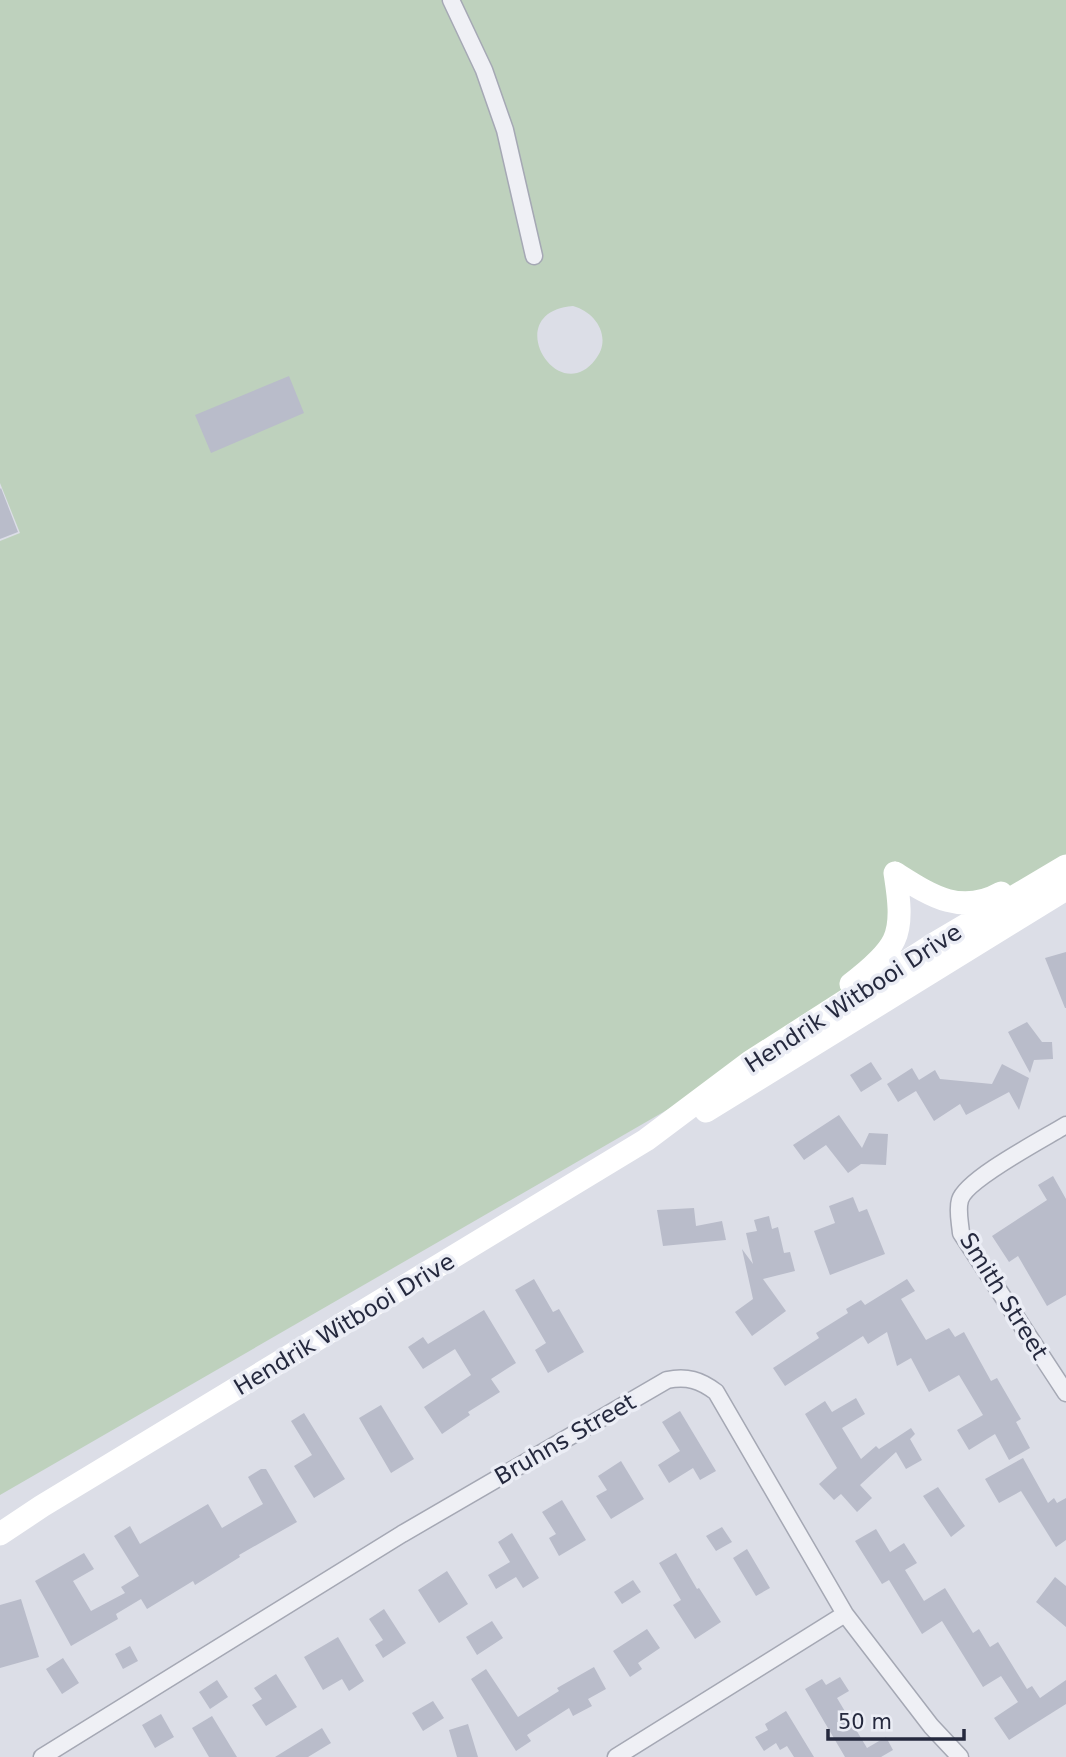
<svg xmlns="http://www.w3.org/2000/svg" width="1066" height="1757" viewBox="0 0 1066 1757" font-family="'DejaVu Sans',sans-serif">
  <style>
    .green { fill: #bed1bd; fill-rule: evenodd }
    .building { fill: #b9bcca }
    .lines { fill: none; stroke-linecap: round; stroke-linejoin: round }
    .minor-casing { stroke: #a5a8b4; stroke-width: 19 }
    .minor { stroke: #eff0f5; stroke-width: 16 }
    .secondary { stroke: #fff; stroke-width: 23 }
    .labels { text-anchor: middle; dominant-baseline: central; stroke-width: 7; stroke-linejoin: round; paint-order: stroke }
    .street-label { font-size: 23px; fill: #25293e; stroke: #ebedf5 }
  </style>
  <rect width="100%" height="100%" fill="#dcdee7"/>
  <!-- green -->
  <path class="green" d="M0,0H1066V858L991,899L977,902L895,874L897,927L867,972L750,1062L0,1495V541L20,533L0,483ZM573,306C596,312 613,338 595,360C557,409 499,312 573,306Z"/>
  <!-- building -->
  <path class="building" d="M289,376L304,413L211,453L195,415Z
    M1,488L18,532L0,539V489Z
    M1066,952V1008H1065L1045,958Z
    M1027,1022L1042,1042H1052L1053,1059L1034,1060L1030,1073L1008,1032Z
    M871,1062L882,1079L861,1092L850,1075Z
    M1002,1064L1029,1078L1019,1110L1009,1092L966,1115L960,1104L934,1121L916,1091L898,1102L887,1084L912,1068L919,1080L935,1070L940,1079L992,1084Z
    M839,1115L862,1148L869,1133L888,1134L886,1165L861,1164L848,1173L826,1145L804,1160L793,1145Z
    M1053,1176L1066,1199V1295L1047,1306L1018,1256L1009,1262L992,1236L1047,1200L1038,1185Z
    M853,1197L859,1212L867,1209L885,1254L830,1275L814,1231L835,1223L829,1206Z
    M694,1208L696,1226L722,1221L726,1240L663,1246L657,1210Z
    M769,1216L772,1229L778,1227L784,1253L790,1252L795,1271L763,1279L786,1311L752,1336L735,1312L753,1299L742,1249L753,1264L746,1233L757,1231L754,1220Z
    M534,1279L553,1312L559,1309L584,1352L548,1373L535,1350L546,1343L515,1290Z
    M907,1279L915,1291L901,1299L926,1340L949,1328L955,1337L964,1332L991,1381L997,1378L1021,1419L1016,1422L1030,1448L1009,1460L995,1434L969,1450L957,1430L983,1415L959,1375L929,1392L911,1358L897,1366L887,1332L868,1344L863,1336L785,1386L773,1368L819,1338L816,1333L848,1313L846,1309L861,1300L865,1305Z
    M484,1310L516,1363L491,1379L500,1392L468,1412L470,1415L442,1434L424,1407L471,1375L455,1349L423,1369L408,1347L423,1337L428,1344Z
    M856,1398L865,1414L842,1428L861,1459L876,1446L879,1449L911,1428L915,1434L910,1439L922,1460L906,1469L896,1452L860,1485L872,1498L857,1512L841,1494L834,1500L819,1484L837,1468L805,1414L825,1401L832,1412Z
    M381,1405L414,1459L391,1473L359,1418Z
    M680,1411L716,1471L700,1480L693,1468L669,1483L658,1465L680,1451L662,1422Z
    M304,1413L345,1479L314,1498L294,1466L312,1455L291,1421Z
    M1023,1458L1048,1503L1054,1498L1057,1503L1066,1498V1540L1056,1547L1021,1491L999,1503L985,1479Z
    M621,1461L644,1499L611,1519L596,1496L607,1490L598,1476Z
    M261,1469H266L297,1522L239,1555L240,1557L195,1585L193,1581L147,1609L141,1599L116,1614L118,1619L71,1646L35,1581L84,1553L94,1569L73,1581L91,1611L125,1593L121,1587L139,1576L114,1536L130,1526L140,1544L208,1504L222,1528L263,1504L248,1477Z
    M938,1487L965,1526L951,1537L923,1496Z
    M562,1500L586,1540L559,1556L549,1538L556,1534L542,1512Z
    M722,1527L732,1542L716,1551L706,1536Z
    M876,1529L890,1552L904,1543L917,1563L905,1570L924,1601L945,1588L973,1633L979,1629L990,1647L998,1642L1027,1689L1032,1686L1040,1698L1066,1680V1704L1009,1740L994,1718L1018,1702L1001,1676L983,1687L942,1621L922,1634L889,1580L882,1584L855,1541Z
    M512,1533L539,1578L523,1588L516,1577L496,1589L488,1575L510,1562L498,1542Z
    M747,1549L770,1588L756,1596L733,1558Z
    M676,1553L697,1589L699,1588L721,1622L695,1639L673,1605L681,1600L659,1563Z
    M447,1571L468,1604L439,1623L418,1590Z
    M1055,1577L1066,1586V1627L1036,1602Z
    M633,1580L641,1592L622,1604L614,1592Z
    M21,1599L39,1657L0,1668V1605Z
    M384,1609L406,1643L383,1658L375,1645L383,1640L369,1619Z
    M492,1621L503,1638L477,1655L466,1637Z
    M647,1629L660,1648L638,1663L642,1669L630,1677L613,1651Z
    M338,1637L364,1681L349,1691L342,1679L323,1690L304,1657Z
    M130,1646L138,1661L123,1669L115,1654Z
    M63,1658L79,1683L62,1694L46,1669Z
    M594,1667L606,1689L588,1699L592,1706L573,1716L569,1708L527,1735L531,1741L516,1751L471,1679L486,1669L518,1717L559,1691L557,1688Z
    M276,1674L297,1707L266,1726L252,1705L262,1699L254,1688Z
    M840,1677L849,1691L837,1698L867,1748L886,1737L893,1750L881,1757H845L805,1689L822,1679L826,1685Z
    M217,1680L228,1697L210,1709L199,1692Z
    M433,1701L444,1718L423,1731L412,1713Z
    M786,1711L814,1757H794L787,1746L780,1750L776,1743L764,1751L755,1737L768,1730L765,1724Z
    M161,1714L174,1737L155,1748L142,1725Z
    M212,1716L237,1757H209L192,1728Z
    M468,1724L478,1757H457L449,1730Z
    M322,1728L331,1743L308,1757H275Z"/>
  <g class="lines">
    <defs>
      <path id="minor" d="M451,0L484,70L505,130L534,256
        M1066,1125C1045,1138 966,1179 960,1200C957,1210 960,1222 961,1233L1066,1393
        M42,1757L402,1534L667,1380C687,1376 700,1380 716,1392L845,1614L931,1726L960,1757
        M616,1757L845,1614"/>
    </defs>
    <!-- minor casing -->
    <use href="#minor" class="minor-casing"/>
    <!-- minor -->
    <use href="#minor" class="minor"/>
    <!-- secondary -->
    <path class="secondary" d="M895,873C930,895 960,916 1001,893
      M851,984C864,974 887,955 894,940C903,921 898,893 895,873
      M706,1111L1066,889
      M0,1534L42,1506L646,1140L750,1062L934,944L1066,866"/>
  </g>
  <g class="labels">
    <!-- street labels -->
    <g class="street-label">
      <text transform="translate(853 998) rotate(-33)">Hendrik Witbooi Drive</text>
      <text transform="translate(1004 1296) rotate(58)">Smith Street</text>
      <text transform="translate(344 1324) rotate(-31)">Hendrik Witbooi Drive</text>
      <text transform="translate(565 1439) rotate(-30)">Bruhns Street</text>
    </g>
  </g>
  <!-- scale -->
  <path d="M828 1729v10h136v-10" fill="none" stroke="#25293e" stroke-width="3.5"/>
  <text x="838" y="1729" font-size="21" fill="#25293e" stroke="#ebedf5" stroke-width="5" paint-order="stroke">50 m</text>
</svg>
